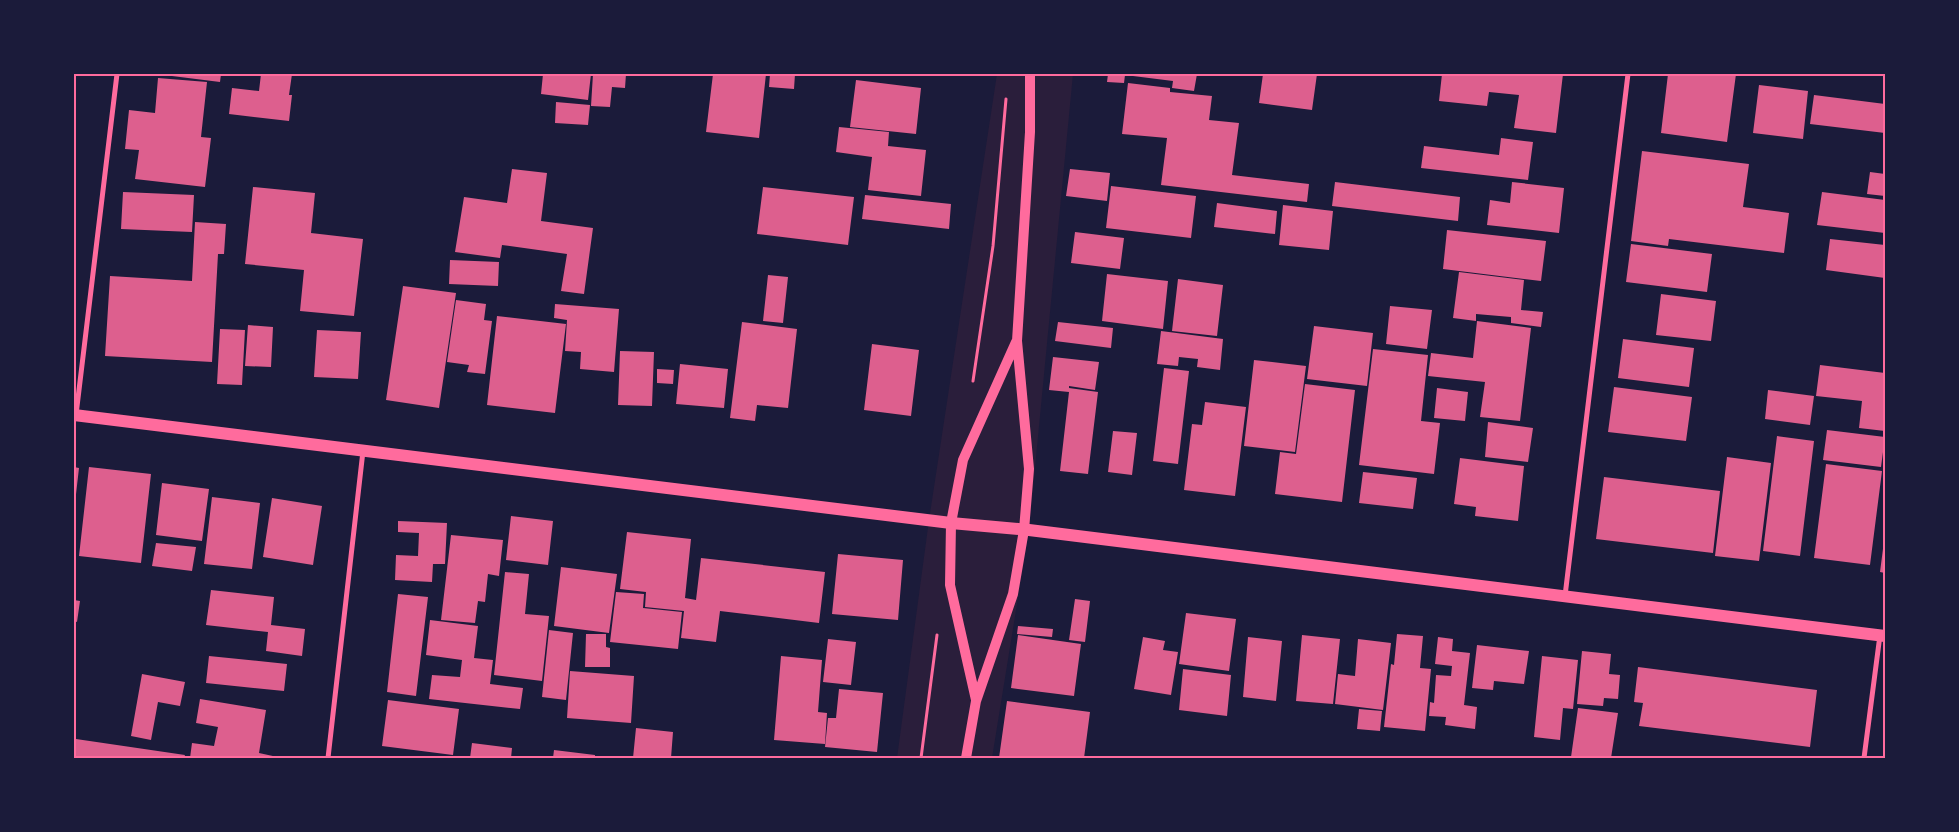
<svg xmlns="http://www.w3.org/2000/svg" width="1959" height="832" viewBox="0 0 1959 832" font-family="'Sofia Sans Condensed',sans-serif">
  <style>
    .green { fill: #2a1e3b }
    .building { fill: #dd5f8e }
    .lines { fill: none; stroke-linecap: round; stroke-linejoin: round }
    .path { stroke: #ff6b9d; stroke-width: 3 }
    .minor { stroke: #ff6b9d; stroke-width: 5 }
    .secondary { stroke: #ff6b9d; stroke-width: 10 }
    .primary { stroke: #ff6b9d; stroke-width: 12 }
    .neatline { fill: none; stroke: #ff6b9d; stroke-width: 2 }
  </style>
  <rect width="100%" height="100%" fill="#1b1b3a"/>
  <!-- green -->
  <path class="green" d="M997,74H1073L1029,530L992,758H897L929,520Z"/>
  <!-- building -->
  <path class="building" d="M156,74H221L220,82Z
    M261,74H292L289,95H292L289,121L229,114L232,88L259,91Z
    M543,74H591L588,100L541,94Z
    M593,74H626L625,88L612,87L610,107L591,106Z
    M713,74H766L759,138L706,132Z
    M770,74H795L794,89L769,87Z
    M1108,74H1197L1194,91L1172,88L1173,81L1125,75L1124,83L1107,82Z
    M1263,74H1317L1312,110L1259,103Z
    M1442,74H1563L1556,133L1514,128L1519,95L1489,92L1487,106L1439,101Z
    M1668,74H1736L1727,142L1661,133Z
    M158,78L207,82L201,137L211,138L205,187L135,179L139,150L125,149L129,110L155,113Z
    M856,80L921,88L916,134L850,127Z
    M1128,83L1170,88V92L1212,96L1209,120L1239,123L1232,175L1309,184L1307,202L1161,185L1167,138L1122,134Z
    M1759,85L1808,91L1803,139L1753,133Z
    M1814,95L1885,104V133L1810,124Z
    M556,102L590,105L588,125L555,123Z
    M839,127L889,132L888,146L926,150L921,196L868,190L872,157L836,152Z
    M1501,138L1533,142L1528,180L1421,168L1424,146L1499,155Z
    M1642,151L1749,164L1743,207L1789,213L1784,253L1669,239L1668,246L1631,241Z
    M512,169L547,173L541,221L593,228L584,294L561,291L567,254L502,245L500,258L455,252L464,197L507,203Z
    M1070,169L1110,173L1107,201L1066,196Z
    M1870,172L1885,174V196L1867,194Z
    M1335,182L1460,197L1458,221L1332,206Z
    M1512,182L1564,188L1559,233L1487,225L1490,200L1510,203Z
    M1111,186L1196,196L1191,238L1106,228Z
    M253,187L315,193L311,233L363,239L354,316L300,311L304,270L245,264Z
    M763,187L854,197L848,245L757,234Z
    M123,192L194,195L192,232L121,229Z
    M1822,192L1885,200V233L1817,225Z
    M865,195L951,204L949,229L862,219Z
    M1217,203L1277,211L1275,234L1214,227Z
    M1283,205L1333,211L1329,250L1279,245Z
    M195,222L226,224L224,254H218L212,362L105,356L110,276L192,281Z
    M1447,230L1546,241L1541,281L1443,269Z
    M1075,232L1124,238L1120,269L1071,263Z
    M1830,239L1885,245V278L1826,270Z
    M1631,244L1712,254L1707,292L1626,282Z
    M450,260L499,262L498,286L449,284Z
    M1459,272L1524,280L1521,310L1543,312L1541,327L1511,323V317L1476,314V321L1453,318Z
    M1107,274L1168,281L1163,329L1102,321Z
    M768,275L788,277L783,323L763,321Z
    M1178,279L1223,285L1217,336L1172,331Z
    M403,286L456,293L439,408L386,400Z
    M1661,294L1716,301L1711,341L1656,335Z
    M456,300L486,304L484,320L492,321L485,374L467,372L469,365L447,362Z
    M555,304L619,309L614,372L580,369L581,352L565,351L567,320L554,318Z
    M1390,306L1432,310L1427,349L1386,344Z
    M497,316L566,324L555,413L487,405Z
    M1477,321L1531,328L1520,421L1480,417L1485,382L1428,376L1431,353L1473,358Z
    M742,322L797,329L788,408L757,405L755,421L730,418Z
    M1058,322L1113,328L1111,348L1055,341Z
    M248,325L273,327L271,367L245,366Z
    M1314,326L1373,333L1367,386L1307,379Z
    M220,329L245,330L242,385L217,384Z
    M317,330L361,332L358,379L314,377Z
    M1161,331L1223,339L1220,370L1197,367L1198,359L1179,357L1178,366L1157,364Z
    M1623,339L1694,348L1689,387L1618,378Z
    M872,344L919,350L911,416L864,410Z
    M1373,349L1428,355L1421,421L1440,423L1434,474L1359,465Z
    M620,351L654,352L652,406L618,405Z
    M1053,357L1099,362L1095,390L1069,386V388L1098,392L1088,474L1060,471L1069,392L1049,390Z
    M1254,360L1306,366L1295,452L1244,446Z
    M680,364L728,369L724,408L676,404Z
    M1820,365L1885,373V431L1859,428L1862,401L1816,396Z
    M1164,368L1189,371L1178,464L1153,461Z
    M657,369L674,370L673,384L657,383Z
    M1305,384L1355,390L1342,502L1275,494L1280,452L1296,454Z
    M1614,387L1692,397L1686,441L1608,432Z
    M1437,388L1468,392L1465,421L1434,418Z
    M1768,390L1814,396L1810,425L1765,419Z
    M1205,402L1246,407L1235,496L1184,490L1192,424L1202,425Z
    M1488,422L1533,428L1528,462L1485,457Z
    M1827,430L1885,437L1881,467L1823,460Z
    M1113,431L1137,433L1132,475L1108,472Z
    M1777,436L1814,441L1800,556L1763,551Z
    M1727,457L1771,463L1759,561L1715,556Z
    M1460,458L1524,466L1518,521L1475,516L1476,507L1454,504Z
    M1826,464L1882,471L1870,565L1814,558Z
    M74,467L79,468L75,503H74Z
    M89,467L151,474L141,563L79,556Z
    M1363,472L1417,478L1413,509L1359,503Z
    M1604,477L1720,491L1713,553L1596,539Z
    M162,483L209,489L202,541L156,535Z
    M212,497L260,503L252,569L204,564Z
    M272,498L322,506L313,565L263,557Z
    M511,516L553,521L548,565L506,560Z
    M398,521L447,523L445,564H433L432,582L395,580L396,555L418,556L419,533L398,532Z
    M627,532L691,539L685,598L696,600L701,558L825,572L819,623L720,611L716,642L681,638L684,611L645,607L646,592L620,589Z
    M451,535L503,540L499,576L488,574L485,602L478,601L475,623L441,620Z
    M1884,541H1885V573L1880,572Z
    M156,543L196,547L192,571L152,566Z
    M838,554L903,560L898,620L832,614Z
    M561,567L617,574L609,633L554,626Z
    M505,572L529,574L525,614L549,616L542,681L494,675Z
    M211,590L274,597L271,625L305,629L302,656L266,651L268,632L206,625Z
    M616,592L644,594L643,608L682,612L678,649L610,642Z
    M398,594L428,597L416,696L387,692Z
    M1075,599L1090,601L1085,642L1069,640Z
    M74,600L80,601L77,622L74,621Z
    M1186,613L1236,619L1229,671L1179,664Z
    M430,620L478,626L474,658L493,660L490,684L523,688L520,709L429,699L432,675L460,677L462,660L426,655Z
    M1018,626L1053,629L1052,637L1017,634Z
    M549,630L573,633L566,700L542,697Z
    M586,634H606V647L610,648V667H585Z
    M1397,634L1423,636L1420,668L1431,669L1425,731L1384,727L1391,664L1394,665Z
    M1018,635L1081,644L1074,696L1011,688Z
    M1302,635L1340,639L1333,704L1296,701Z
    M1143,637L1165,641L1163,650L1178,652L1171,695L1134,689Z
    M1248,637L1282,641L1276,701L1243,697Z
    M1438,637L1453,639L1452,651L1470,653L1464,705L1477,707L1475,729L1445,725L1446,717L1429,716L1430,702L1434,703L1436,675L1451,676L1452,666L1435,664Z
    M828,639L856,642L851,685L823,682Z
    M1358,639L1391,643L1383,710L1335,704L1338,674L1355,676Z
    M1477,645L1529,651L1524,684L1494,681L1493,690L1472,688Z
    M1582,651L1611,654L1609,674L1620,675L1618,699L1604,698L1603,706L1577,704Z
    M209,656L287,664L284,691L206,683Z
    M781,656L822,660L818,712L827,713L825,744L774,740Z
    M1542,656L1578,660L1573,709L1563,708L1560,740L1534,737Z
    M1638,667L1817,690L1810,747L1639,726L1643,703L1634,702Z
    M1183,669L1231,675L1227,716L1179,710Z
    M570,671L634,676L631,723L567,718Z
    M142,674L185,682L180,706L158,702L151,740L131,736Z
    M839,689L883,693L877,752L825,747L828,718H836Z
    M200,699L266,710L259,753L282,758H190L192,743L214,746L218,727L196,723Z
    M388,700L459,709L453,755L382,746Z
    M1007,701L1090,712L1084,758H999Z
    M1578,708L1618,713L1611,758L1571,757Z
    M1359,709L1382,711L1380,731L1357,729Z
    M636,728L673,732L671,758H633Z
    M76,739L185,755L184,758H74Z
    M472,743L512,748L511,758H470Z
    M554,750L595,755V758H553Z"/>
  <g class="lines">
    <!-- path -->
    <path class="path" d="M973,381L993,246L1006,99
      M921,758L937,635"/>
    <!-- minor -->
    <path class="minor" d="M76,415L117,74
      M1565,596L1628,74
      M328,758L363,451
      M1864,758L1880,635"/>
    <!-- secondary -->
    <path class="secondary" d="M976,700L950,585L951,523L963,460L1016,342
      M966,758L976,701L1013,594L1024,530L1029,469L1017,341L1030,132V74"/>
    <!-- primary -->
    <path class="primary" d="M74,415L951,523L1029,530L1885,636"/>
  </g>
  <!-- border -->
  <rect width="1959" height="832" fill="none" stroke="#1b1b3a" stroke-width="150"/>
  <rect x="75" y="75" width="1809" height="682" class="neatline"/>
</svg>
